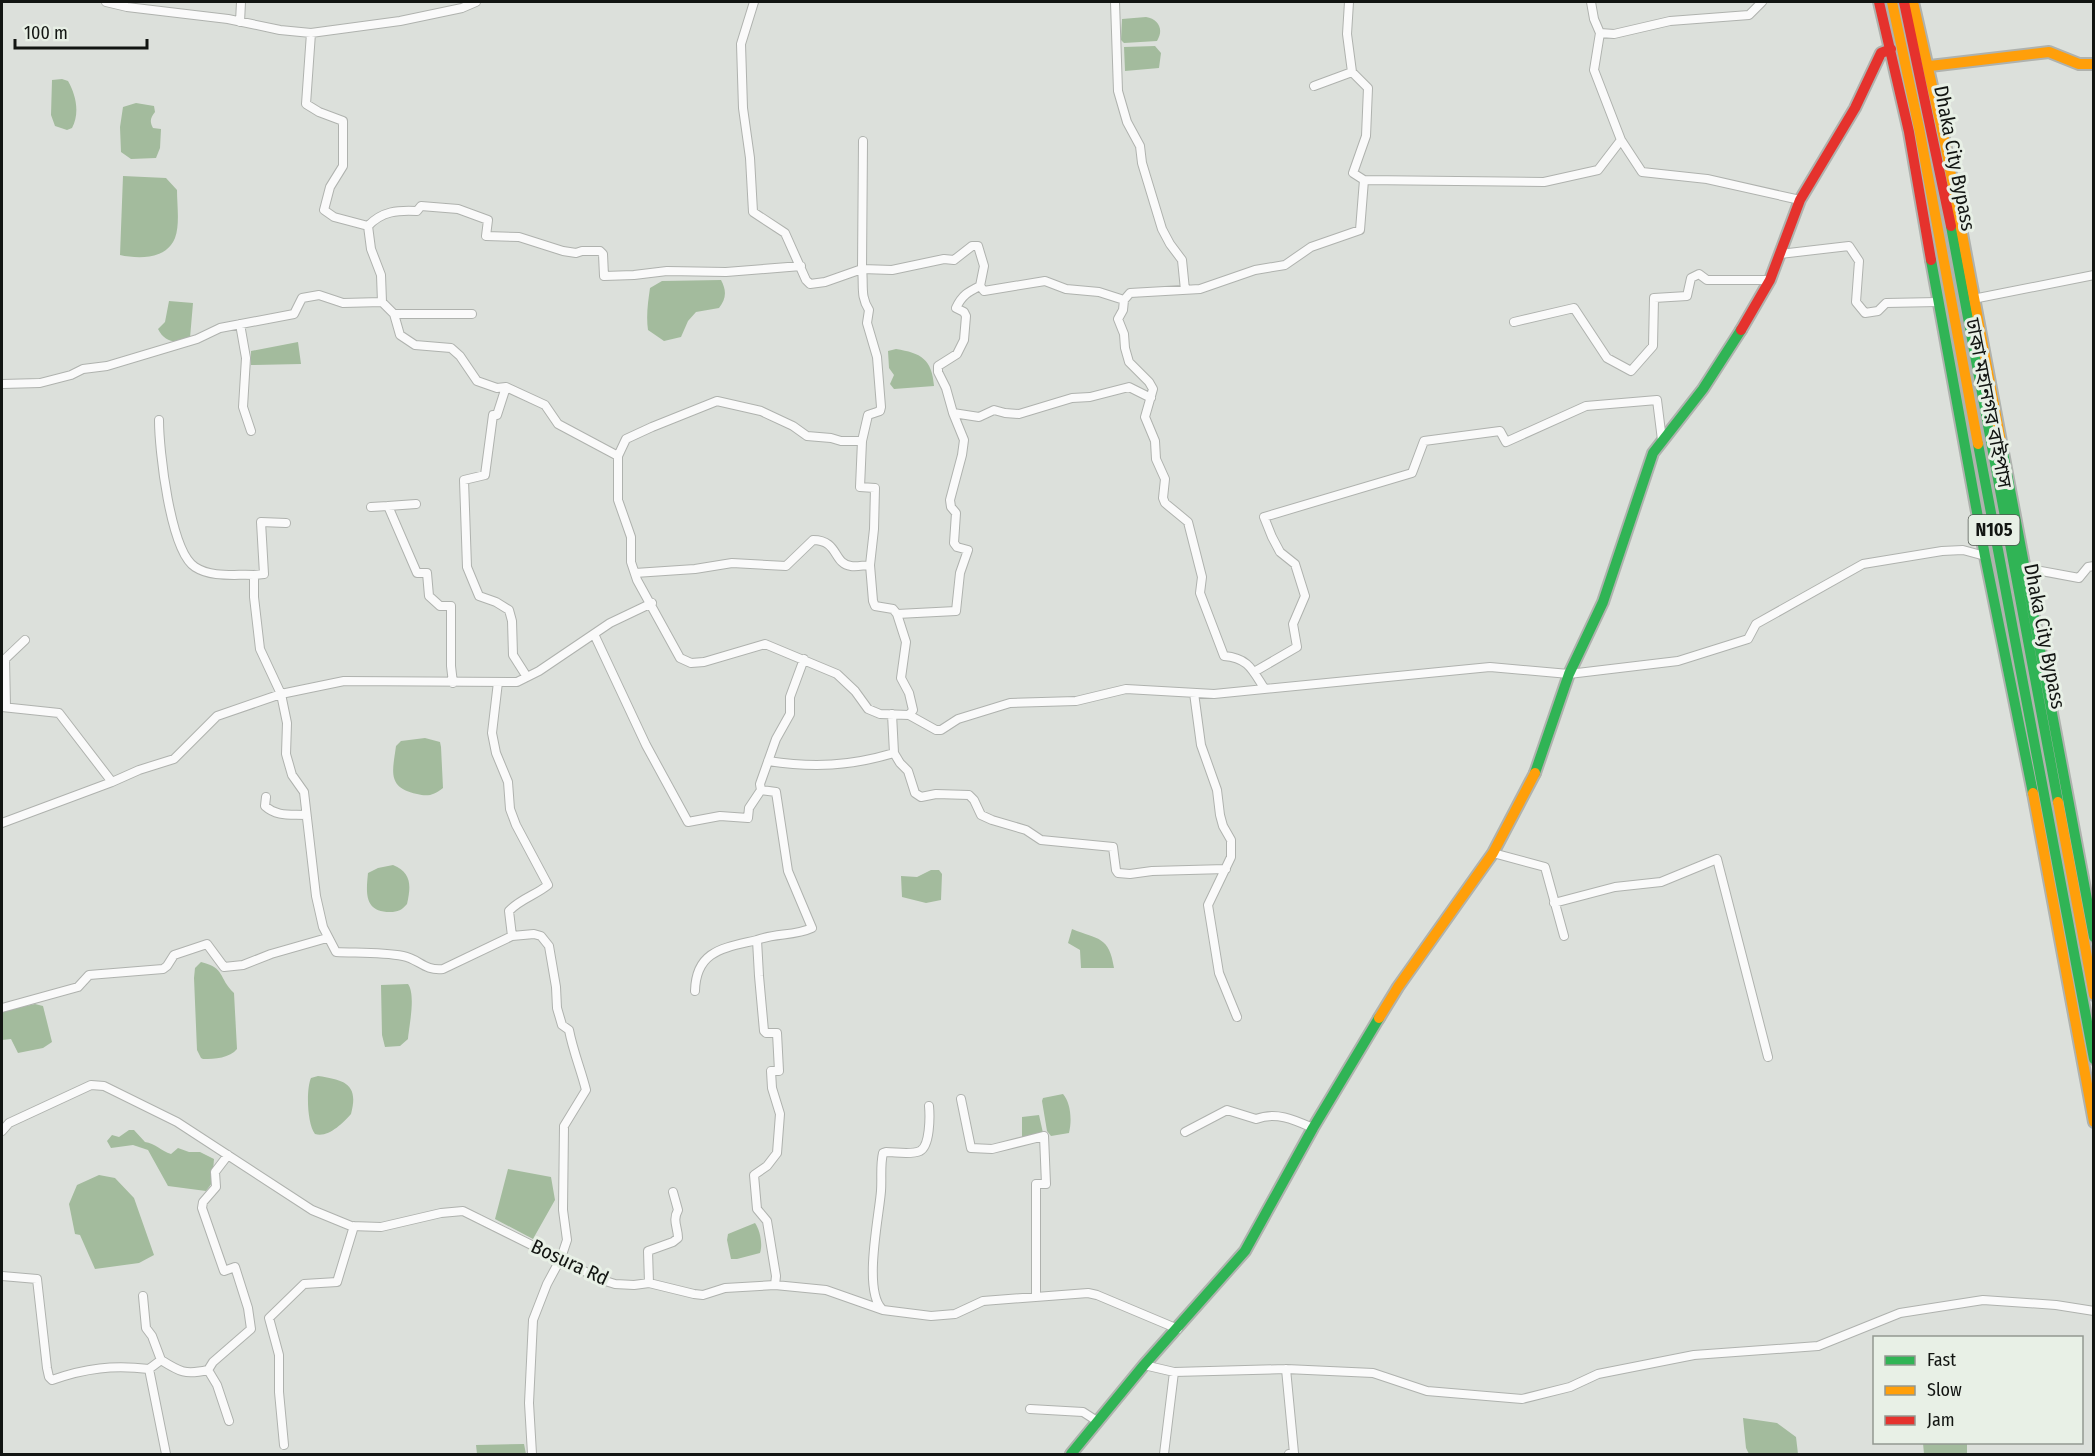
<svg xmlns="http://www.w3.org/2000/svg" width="2095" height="1456" viewBox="0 0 2095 1456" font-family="'Fira Sans Condensed','Noto Sans Bengali',sans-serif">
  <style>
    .water { fill: #a3bb9d }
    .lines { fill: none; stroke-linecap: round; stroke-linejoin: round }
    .street-casing { stroke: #afb2ae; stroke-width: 10 }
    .fast-casing { stroke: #afb2ae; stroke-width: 14 }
    .slow-casing { stroke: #afb2ae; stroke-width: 14 }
    .jam-casing { stroke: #afb2ae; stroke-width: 14 }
    .street { stroke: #fafafa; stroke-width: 8 }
    .fast { stroke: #30b455; stroke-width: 10 }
    .slow { stroke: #ff9f0a; stroke-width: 10 }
    .jam { stroke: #e5322d; stroke-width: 10 }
    .labels { text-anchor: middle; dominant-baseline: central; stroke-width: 6; stroke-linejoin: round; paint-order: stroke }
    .shield { fill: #e8f0e6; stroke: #525752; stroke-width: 1.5 }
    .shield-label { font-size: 18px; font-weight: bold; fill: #121512 }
    .street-label { font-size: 20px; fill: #121512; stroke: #e8f0e6 }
  </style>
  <rect width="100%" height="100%" fill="#dce0db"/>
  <!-- water -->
  <path class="water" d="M1146,17C1159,19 1164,30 1157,41L1124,43L1121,40L1122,19Z
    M1155,46L1161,53L1159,68L1125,71L1124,47Z
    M62,79L68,81C76,95 80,113 72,128L67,130L55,126L51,115L52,80Z
    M136,103L154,106L155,112C151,117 149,121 153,128L161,129L160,148L156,158L131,159L121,152L120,127L123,107Z
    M123,176L166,178L177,190C177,205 180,224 175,238C166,260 138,259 120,255Z
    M721,280C727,291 726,299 719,308L696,312L688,321L681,337L664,341L648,330C646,316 648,302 650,288L662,281Z
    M169,301L193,303L190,338C177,344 165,343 158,329L165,322Z
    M298,342L301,364L251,365V351Z
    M896,349C921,353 932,359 934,386L894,389L890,384L894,375L889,368L888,351Z
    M425,738L440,742L441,747L443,788C434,795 428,797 417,794C386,788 393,770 396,746L401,741Z
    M393,865C412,873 411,886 407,904C402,910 398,912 390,912C364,912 366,893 368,873L378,868Z
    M931,870H939L942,874L941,900L926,903L902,897L901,876L917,877Z
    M1072,929C1099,940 1109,936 1114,968H1081L1080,950L1068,943Z
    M201,962C226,968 218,978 234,993L237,1049C230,1058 215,1059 203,1059L201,1058L197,1050L194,978L195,968Z
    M408,984C416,995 409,1026 408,1039L400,1046L385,1047L382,1035L381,985Z
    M35,1004L43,1006L52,1042L43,1048L18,1053L11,1039L2,1040V1011Z
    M318,1076C345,1080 359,1084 351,1114C342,1124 328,1138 315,1134C307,1124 306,1089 311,1078Z
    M1063,1094C1071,1103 1072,1121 1069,1133L1051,1136L1047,1131L1042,1101L1043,1098Z
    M1039,1115L1043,1133L1022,1138V1117Z
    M129,1130H134L145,1142C155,1143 161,1151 171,1154L178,1148L189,1152H200L214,1159L212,1183L206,1191L168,1186L148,1150L133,1145L111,1148L107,1141L112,1135L119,1137Z
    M508,1169L551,1177L555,1200L533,1239L495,1219Z
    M99,1175L115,1178L134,1198L154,1255L139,1263L95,1269L80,1235L75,1234L69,1204L77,1185Z
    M755,1223C760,1230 763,1244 760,1253L737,1259H731L727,1240L728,1234Z
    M1743,1418L1777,1423L1796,1437L1798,1454H1749L1746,1448Z
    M1923,1443H1967V1454H1924Z
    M524,1444L526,1454H477L476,1445Z"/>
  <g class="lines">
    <defs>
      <path id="street" d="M106,2L127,7L228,19L280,30L311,33L400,21L462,8L476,2
        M754,2L741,44L743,108L750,158L753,212L785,233L806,280L810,284L825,282L862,269L863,141
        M1115,2L1118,91L1127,122L1140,146L1142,163L1162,229L1170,244L1182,260L1185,290
        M1349,2L1347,34L1352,72
        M1591,2L1594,19L1600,33L1614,34L1670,21L1749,15L1762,2
        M240,22L241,2
        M311,33L306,104L319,112L343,121V166L330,187L324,210L334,217L368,226L371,249L381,275L382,302
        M1600,33L1594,70L1621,140
        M1314,86L1352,72L1368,88L1366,136L1353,173L1364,180
        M368,226C382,211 398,210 417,211L421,206L458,209L488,220L486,236L519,237L563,251L576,253L582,251H600L603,254L604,276L634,275L667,271L726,272L801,266
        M1780,254L1849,246L1859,261L1856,302L1865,313L1878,311L1886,303L1938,302
        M980,286C968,292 962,295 956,308L964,312L966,316L964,340L957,354L938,366V372L946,388L953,413L979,417L994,410L1005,413L1019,414L1072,398L1090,397L1129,387L1151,398
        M1973,299L2094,275
        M1124,300L1123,310L1118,319L1124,334L1125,348L1129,362L1149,382L1153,389L1145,417L1155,441L1156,459L1165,479L1163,498L1165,503L1188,522L1202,577L1200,593L1224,656C1248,658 1252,669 1264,688
        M394,314H472
        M1514,322L1574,308L1607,358L1631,371L1653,346L1654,298L1687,296L1691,278L1699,274L1707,280H1770
        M240,324L246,358L243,407L251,431
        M2,384L40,383L71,375L83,369L107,366L197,339L220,328L294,314L302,298L319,295L343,303L382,302L394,314L400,335L415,345L451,348L460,356L477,381L497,388L506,387L545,405L558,424L618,456V500L631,537V562L637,580L680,658L691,663L704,662L765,644L837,674L855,691L868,709L880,714L909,715L936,730H941L958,719L1010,703L1076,701L1126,689L1214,694L1490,667L1569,674L1678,661L1748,639L1756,624L1863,564L1942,551L1963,550L1985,556
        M506,387L497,415H493L485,475L464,480L467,567L479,596L496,602L509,610L512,621L513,655L527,677
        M159,420C159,449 170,551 195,567C212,578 235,574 254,575
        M862,441L868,415L880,411L881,407L877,357L867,323L869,310C860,296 864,286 862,269L892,270L944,259L954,260L972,246H978L984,266L980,286L984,291L1045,281L1066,289L1099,292L1124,300L1130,293L1200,289L1255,270L1285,265L1311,247L1360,230L1364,180L1544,182L1598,170L1621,140L1642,172L1707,179L1800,200
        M618,456L626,439L652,427L717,401L761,411L793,426L807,436L831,438L841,441H862L860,487L875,488L874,529L870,565L873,601L875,606L893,609L897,614
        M416,504L388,506L417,573H427L429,596L440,606H451V666L453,683
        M371,507L388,506
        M286,523L261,522L264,574L254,575V597L260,649L281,694L287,723L286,754L292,775L304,792L316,896L323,927L336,952C358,953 382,952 403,956C419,959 424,971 443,969L512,936L534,934L541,936L549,946L556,987L557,1008L562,1025L569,1030C573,1051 581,1070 586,1090L564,1126L563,1210L567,1240L561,1258L547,1284L533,1320L529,1403L532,1454
        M2025,568L2079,578L2088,567L2094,566
        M635,573L695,569L732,563L786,566L813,540C839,540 833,564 851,566C857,567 864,565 870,565
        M594,634L646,745L688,822L720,816L748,818L749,808L761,790
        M1254,672L1297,647L1293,624L1305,596L1295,564L1280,552L1272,537L1264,517L1412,473L1424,441L1500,431L1506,442L1586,406L1657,400L1662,440
        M498,682L492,733L496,753L508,782L510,809L516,825L548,885C536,895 520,899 509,911L512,936
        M1194,693L1201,745L1217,790L1220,815L1223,826L1231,840V857L1208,905L1219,973L1237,1017
        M2,707L59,713L112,782
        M6,707L5,659L25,640
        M892,714L894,753L900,763L908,771L915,793L921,797L936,794L969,795L974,800L981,815L992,820L1026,830L1041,840L1113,847L1116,870L1118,873L1130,874L1152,871L1226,869
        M909,715L913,710L909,693L901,678L906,642L897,614L956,611L960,573L968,550L957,547L954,543L956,513L951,507L950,500L962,455L964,440L953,413
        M768,761C814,768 850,766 894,753
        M266,797L265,806C277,817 291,814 306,815
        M2,823L112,782L139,770L174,759L217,716L281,694L344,681L517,682L539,671L610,623L652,603
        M1493,853L1545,867L1564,936
        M1554,903L1615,887L1661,882L1717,859L1768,1057
        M695,991C696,950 724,948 757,940
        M2,1008L78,987L89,975L163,969L167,966L174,955L207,944L224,967L243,965L271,954L327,938
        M961,1099L971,1148L992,1149L1044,1136L1046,1184H1036V1297
        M2,1131L9,1123L91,1085L104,1086L177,1122L312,1210L351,1226L381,1227L441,1213L463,1211L602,1280L615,1284L634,1285L649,1283L694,1294L703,1295L725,1288L775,1285L826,1290L883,1310L931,1316L955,1314L983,1301L1088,1293L1097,1295L1178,1329
        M1185,1132L1227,1110L1256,1119C1276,1111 1295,1120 1313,1128
        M2,1276L37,1279L47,1368L49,1377L52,1380C86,1368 113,1365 149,1369L161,1360L152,1336L146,1328L143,1296
        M649,1283L648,1251L673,1242L678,1238C678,1227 672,1221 678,1210L673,1192
        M775,1285L776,1276L767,1221L757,1209L754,1175L767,1166L777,1153L780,1114L772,1088L771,1071H779L777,1033H766L764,1031L759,976L757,940C775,933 795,936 812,928L788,871L776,792L761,790L760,784L776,739L790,714V697L804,659
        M882,1309C863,1290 879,1217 881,1191C882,1178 880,1166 883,1153L886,1152C896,1152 911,1155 920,1151C930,1146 930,1117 929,1106
        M161,1360C180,1372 185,1375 208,1370L217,1385L229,1421
        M1144,1365L1174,1372L1286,1369L1373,1373L1427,1391L1522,1399L1570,1387L1598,1374L1694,1355L1818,1346L1900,1313L1983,1300L2056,1305L2094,1311
        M149,1369L166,1454
        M1286,1369L1294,1453L1289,1454
        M208,1370L213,1362L251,1329L248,1308L235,1267L224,1271L202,1208L203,1202L216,1187L215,1172L228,1155
        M1030,1409L1083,1412L1097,1421
        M284,1445L279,1392V1355L269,1318L304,1284L337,1282L354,1226
        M1164,1454L1174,1372"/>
      <path id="fast" d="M1951,226L2058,802
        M1931,260L1985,556L2033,793
        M1978,444L2094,1059
        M2002,447L2094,937
        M1535,773L1569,674L1603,602L1653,453L1703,389L1741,330
        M1071,1454L1144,1365L1245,1251L1313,1128L1379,1018"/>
      <path id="slow" d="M1892,2L1919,128L1978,444
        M1913,2L1945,143L2002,447
        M1930,66L2049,52L2079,64H2094
        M2033,793L2094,1122
        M2058,802L2094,995
        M1379,1018L1398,987L1493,853L1535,773"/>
      <path id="jam" d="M1879,2L1909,132L1931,260
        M1904,2L1951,226
        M1741,330L1770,280L1800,200L1855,108L1881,53L1891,49"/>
    </defs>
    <!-- street casing -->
    <use href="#street" class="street-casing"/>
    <!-- fast casing -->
    <use href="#fast" class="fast-casing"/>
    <!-- slow casing -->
    <use href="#slow" class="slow-casing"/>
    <!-- jam casing -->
    <use href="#jam" class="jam-casing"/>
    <!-- street -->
    <use href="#street" class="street"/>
    <!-- fast -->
    <use href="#fast" class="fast"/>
    <!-- slow -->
    <use href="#slow" class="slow"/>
    <!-- jam -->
    <use href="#jam" class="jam"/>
  </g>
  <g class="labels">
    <!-- shield labels -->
    <rect class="shield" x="1968.5" y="515" width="51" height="30" rx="4.5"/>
    <g class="shield-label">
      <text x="1994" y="530">N105</text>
    </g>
    <!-- street labels -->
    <g class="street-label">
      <text transform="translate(1955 158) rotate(79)">Dhaka City Bypass</text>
      <text transform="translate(1989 403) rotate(79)">ঢাকা মহানগর বাইপাস</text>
      <text transform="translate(2045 636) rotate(79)">Dhaka City Bypass</text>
      <text transform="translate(570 1262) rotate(25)">Bosura Rd</text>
    </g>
  </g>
  <!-- border -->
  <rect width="2095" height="1456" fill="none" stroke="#121512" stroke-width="6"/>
  <!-- legend -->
  <rect x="1873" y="1336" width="210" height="108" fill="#e8f0e6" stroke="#929891" stroke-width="1.5"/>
  <rect x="1885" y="1356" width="30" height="9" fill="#30b455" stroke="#929891" stroke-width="1.5"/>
  <text x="1927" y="1366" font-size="18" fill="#121512">Fast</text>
  <rect x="1885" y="1386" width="30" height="9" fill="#ff9f0a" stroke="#929891" stroke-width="1.5"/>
  <text x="1927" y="1396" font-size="18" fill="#121512">Slow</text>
  <rect x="1885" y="1416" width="30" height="9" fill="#e5322d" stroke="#929891" stroke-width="1.5"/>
  <text x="1927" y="1426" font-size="18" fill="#121512">Jam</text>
  <!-- scale -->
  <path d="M15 39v9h132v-9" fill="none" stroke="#121512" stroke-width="3"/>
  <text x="24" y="39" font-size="18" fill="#121512" stroke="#e8f0e6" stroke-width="4.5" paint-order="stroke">100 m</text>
</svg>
